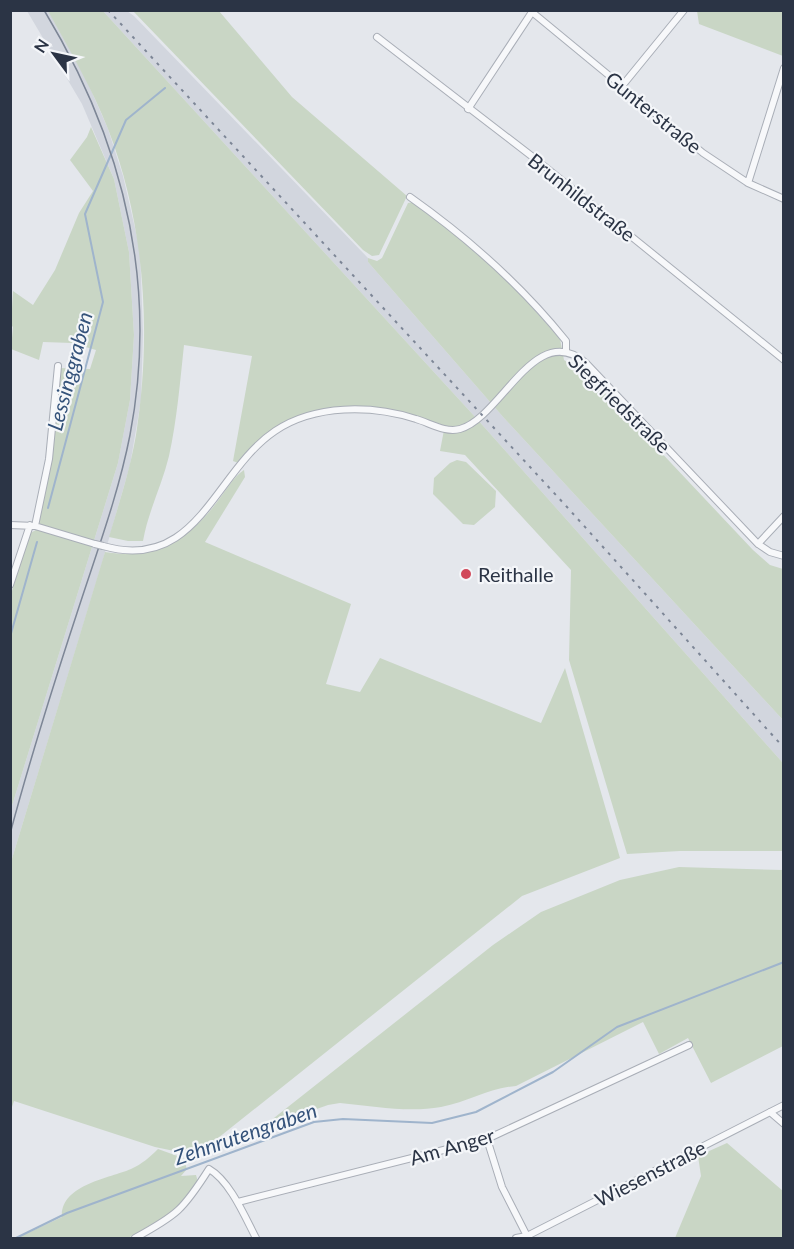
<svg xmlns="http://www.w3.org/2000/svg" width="794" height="1249" viewBox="0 0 794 1249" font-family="Lato,sans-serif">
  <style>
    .built { fill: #d2d6de }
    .green { fill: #c9d6c5 }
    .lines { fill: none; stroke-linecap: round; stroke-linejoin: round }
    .stream { stroke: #9fb4cc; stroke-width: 2 }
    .minor-casing { stroke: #a9aeb7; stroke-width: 8 }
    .minor { stroke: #f7f8fa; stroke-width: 6 }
    .tram { stroke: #7d8696; stroke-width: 1.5 }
    .rail { stroke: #7d8696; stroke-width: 2; stroke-dasharray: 3 6; stroke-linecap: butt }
    .minor-bridge-casing { stroke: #a9aeb7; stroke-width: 8; stroke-linecap: butt }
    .minor-bridge { stroke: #f7f8fa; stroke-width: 6 }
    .poi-dot { fill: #d1495b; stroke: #f4f6f9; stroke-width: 2 }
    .labels { text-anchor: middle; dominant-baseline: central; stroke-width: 4.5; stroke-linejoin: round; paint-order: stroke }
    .street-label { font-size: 20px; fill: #2b3445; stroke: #f4f6f9 }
    .poi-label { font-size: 20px; fill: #2b3445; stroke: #f4f6f9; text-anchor: start }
    .water-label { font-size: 21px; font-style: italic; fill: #34527a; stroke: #f4f6f9 }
  </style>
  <rect width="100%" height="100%" fill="#e4e7ec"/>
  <!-- built -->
  <path class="built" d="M48,10L87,81L108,129L123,176L140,250L143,334L141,400L130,465L102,563L11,862V809L118,463L130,400L134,335L129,252L114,179L82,104L27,11Z
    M103,11H127L134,16L368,258V262L504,418L783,720V763L477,419Z"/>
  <!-- green -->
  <path class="green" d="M48,11H103L477,419L783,763V851H680L627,854L569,660L571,570L465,455L440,451L444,430C395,411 319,397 274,432C262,441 252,454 241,464L233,461L252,356L184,345C180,382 177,420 169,456C162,485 148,512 143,541H128L109,537C119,503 130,470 136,435C152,334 145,224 108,129C92,88 69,49 48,11Z
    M133,11H219L292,97L407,196L379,255L372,256L363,250Z
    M697,11H783V56L699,24Z
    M91,127L114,179L129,252L134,335L130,400L118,463L11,809V594L30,533L36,530L39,517L59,368L90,369L96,350L72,343L43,342L39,360L11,349L13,327L11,325L13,291L33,305L55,270L79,213L93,191L70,160L87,137Z
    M414,202L501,272L560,339L564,360L591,378L753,550L770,565L783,569V720L504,418L368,262V258L377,261L382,258L408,203Z
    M457,460L466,462L496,491L495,507L474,525L463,524L433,494L434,478L450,463Z
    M244,470L245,477L205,542L351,604L326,684L360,692L380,658L541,723L565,668L620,858L522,896L203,1150L179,1152L155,1147L14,1101L11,1110V862L105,552C152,560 189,540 217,502C225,492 233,477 244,470Z
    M679,867L783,870V1046L711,1083L688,1038L659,1054L643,1022L516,1086C488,1088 469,1102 441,1107C408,1113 374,1106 340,1103L328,1105L260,1129L493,945L541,912L620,880Z
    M727,1143L783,1191V1238H675L701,1176L698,1156Z
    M158,1149L183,1158L187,1169L181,1176L196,1175L198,1182L175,1211L128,1238H17L62,1217C60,1185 110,1178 131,1169C142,1164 150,1157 158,1149Z"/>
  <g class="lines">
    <!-- stream -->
    <path class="stream" d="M48,508L103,302L85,214L126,120L165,88
      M10,637L37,542
      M16,1238L67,1213L314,1122L343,1119L432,1123L476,1112L553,1072L617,1027L784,962"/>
    <defs>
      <path id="minor" d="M377,37L538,161L784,360
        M622,86L684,10
        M468,109L532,12L703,153L748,183L784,199
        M748,183L784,68
        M410,197C468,238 521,285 566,341V351
        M10,525L35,526L95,544
        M35,526L49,459L58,366
        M758,544L784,516
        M103,546C198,573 214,472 275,431C315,404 372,405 416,419C430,423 445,433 460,429C502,417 535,319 586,363L758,544L770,552L784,556
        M10,585L30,525
        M770,1112L784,1124
        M487,1139L502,1187L528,1238
        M238,1202L487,1139L689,1045
        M135,1238C177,1215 183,1210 209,1169C230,1181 245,1217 256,1238
        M516,1238L527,1236L784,1105"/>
    </defs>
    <!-- minor casing -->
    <use href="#minor" class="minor-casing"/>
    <!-- minor -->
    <use href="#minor" class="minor"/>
    <!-- tram -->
    <path class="tram" d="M10,834C30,759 53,686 77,613C96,554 118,496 130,435C159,283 123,141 44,10"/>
    <!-- rail -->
    <path class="rail" d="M108,10L567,507L784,748"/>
    <defs>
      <path id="minor-bridge" d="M95,544L103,546"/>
    </defs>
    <!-- minor-bridge casing -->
    <use href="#minor-bridge" class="minor-bridge-casing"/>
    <!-- minor-bridge -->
    <use href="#minor-bridge" class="minor-bridge"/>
  </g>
  <!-- markers -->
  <circle class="poi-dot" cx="466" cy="574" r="6"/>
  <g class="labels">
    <!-- street labels -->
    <g class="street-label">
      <text transform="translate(654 112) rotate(39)">Gunterstraße</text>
      <text transform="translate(582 197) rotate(38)">Brunhildstraße</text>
      <text transform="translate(620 403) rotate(44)">Siegfriedstraße</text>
      <text transform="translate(452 1146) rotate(-16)">Am Anger</text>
      <text transform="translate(650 1173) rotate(-27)">Wiesenstraße</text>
    </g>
    <!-- poi labels -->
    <g class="poi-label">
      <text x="478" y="574">Reithalle</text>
    </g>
    <!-- water labels -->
    <g class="water-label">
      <text transform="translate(69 371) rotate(-75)">Lessinggraben</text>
      <text transform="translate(245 1133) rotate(-19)">Zehnrutengraben</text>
    </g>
  </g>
  <!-- border -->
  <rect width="794" height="1249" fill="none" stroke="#2b3445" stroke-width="24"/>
  <!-- north arrow -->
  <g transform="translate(54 54) rotate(303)" stroke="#f4f6f9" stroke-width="4.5" paint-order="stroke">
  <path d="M0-4.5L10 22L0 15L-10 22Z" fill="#2b3445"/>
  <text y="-9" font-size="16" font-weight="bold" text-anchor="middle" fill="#2b3445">N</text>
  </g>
</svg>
